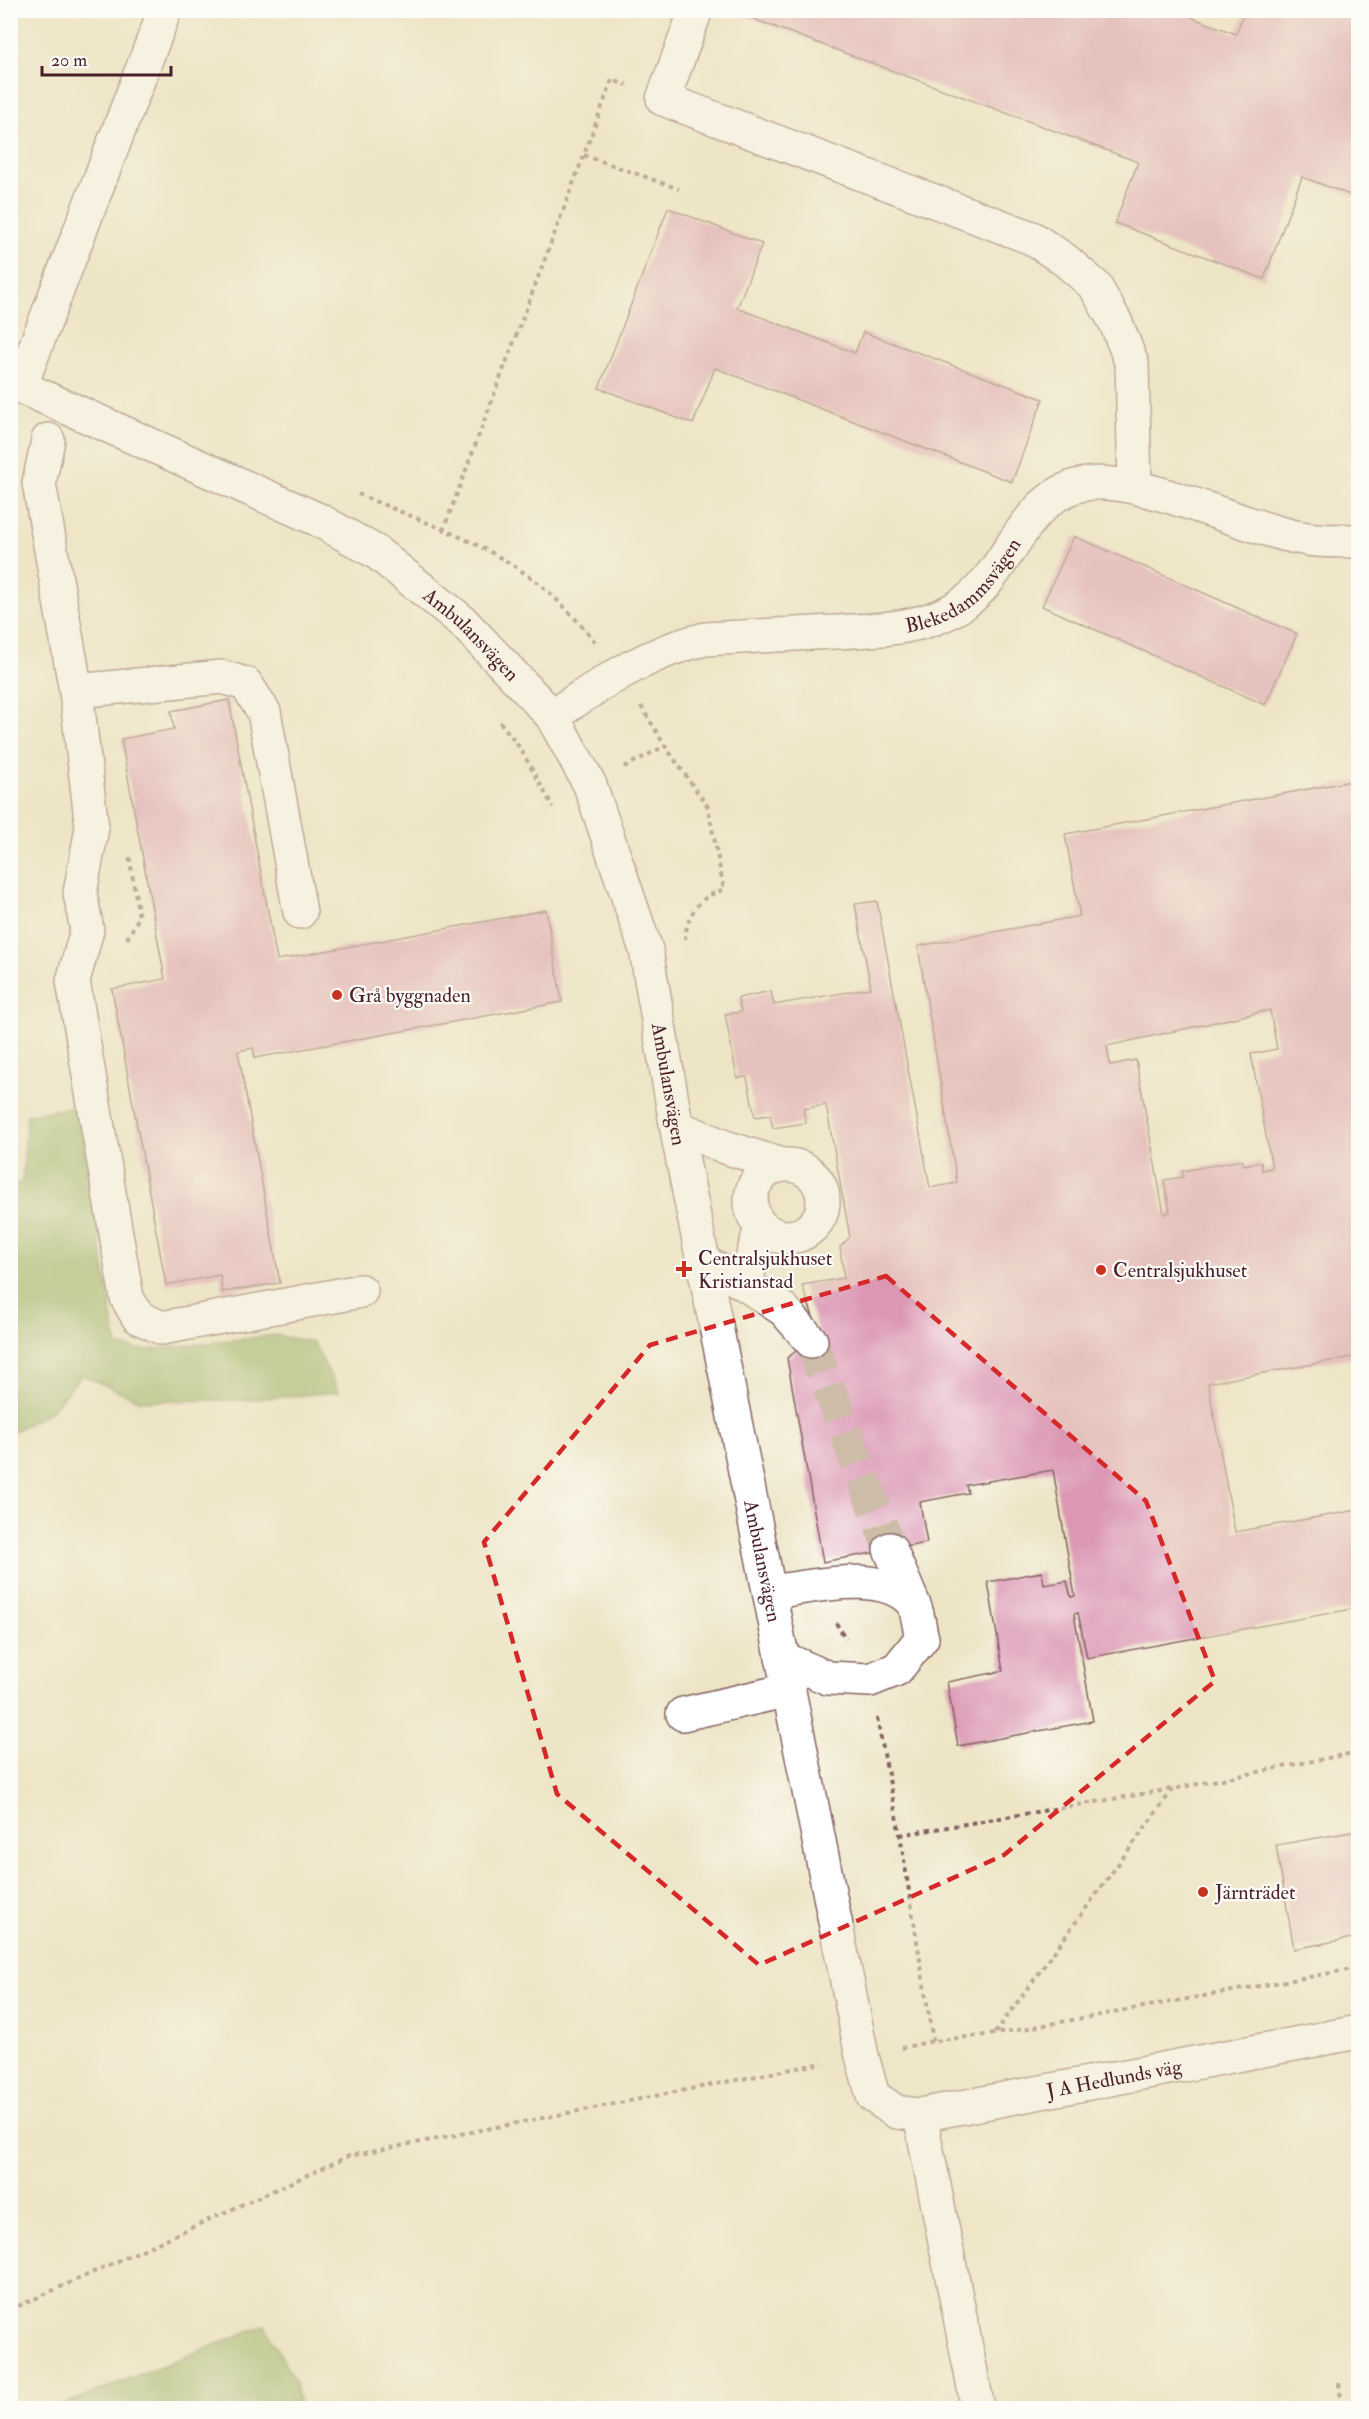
<svg xmlns="http://www.w3.org/2000/svg" width="1369" height="2419" viewBox="0 0 1369 2419" font-family="'IM FELL Double Pica',serif">
  <style>
    .forest { fill: #93b062; stroke: #6e6846; stroke-width: 1.5 }
    .building { fill: #db97b4; fill-rule: evenodd }
    .lines { fill: none; stroke-linecap: round; stroke-linejoin: round }
    .minor-tunnel { stroke: #cdbda8; stroke-width: 33; stroke-dasharray: 33 16; stroke-linecap: butt }
    .minor-casing { stroke: #836462; stroke-width: 36 }
    .path { stroke: #836462; stroke-width: 4; stroke-dasharray: 4.5 4.5; stroke-linecap: butt }
    .minor { stroke: #fff; stroke-width: 33 }
    .marked { fill: none; stroke: #d62828; stroke-width: 4.5; stroke-dasharray: 12 8; stroke-linejoin: round }
    .poi-dot { fill: #c8321e; stroke: #fdfcf7; stroke-width: 2 }
    .labels { text-anchor: middle; dominant-baseline: central; stroke-width: 4.5; stroke-linejoin: round; paint-order: stroke }
    .street-label { font-size: 20px; fill: #4a1f2b; stroke: #fdfcf7 }
    .poi-label { font-size: 20px; fill: #4a1f2b; stroke: #fdfcf7; text-anchor: start }
  </style>
  <rect width="100%" height="100%" fill="#fdfcf7"/>
  <filter id="ink" filterUnits="userSpaceOnUse"><feTurbulence type="fractalNoise" baseFrequency=".0167" numOctaves="2"/><feDisplacementMap in="SourceGraphic" scale="12" xChannelSelector="R" yChannelSelector="G"/><feConvolveMatrix kernelMatrix="1 2 1 2 8 2 1 2 1" color-interpolation-filters="sRGB"/></filter>
  <filter id="wash" filterUnits="userSpaceOnUse"><feTurbulence type="fractalNoise" baseFrequency=".008" numOctaves="4" result="noise"/><feDisplacementMap in="SourceGraphic" scale="24" xChannelSelector="R" yChannelSelector="G"/><feGaussianBlur stdDeviation="1.35" result="paint"/><feColorMatrix in="noise" values="0 0 0 0 0 0 0 0 0 0 0 0 0 0 0 0 0 1.4 0 .05"/><feComposite in="paint" operator="in"/></filter>
  <g filter="url(#wash)">
    <rect width="100%" height="100%" fill="#eee5c7"/>
    <!-- forest -->
    <path class="forest" d="M78,1106L117,1346L146,1350L275,1335L313,1342L339,1392L244,1400L141,1401L82,1375L50,1412L11,1433L10,1182L22,1184L27,1115Z
      M265,2325L295,2382L299,2408H55Z"/>
    <g id="blocks">
      <!-- building -->
      <path class="building" d="M741,10H1172L1236,34L1245,10H1358V198L1302,177L1264,279L1115,223L1138,162L740,14Z
        M668,208L762,244L737,308L855,353L863,332L1043,399L1012,482L715,368L693,424L599,388Z
        M1074,536L1297,634L1265,705L1042,606Z
        M229,700L277,960L546,910L562,1002L255,1058L253,1048L238,1051L280,1283L222,1292L220,1275L166,1285L112,989L165,979L121,739L174,729L171,711Z
        M1358,780V1356L1208,1383L1235,1532L1358,1510V1608L1087,1658L1078,1613L1074,1614L1093,1721L958,1746L947,1682L1003,1671L988,1582L1042,1572L1044,1585L1067,1581L1071,1597L1075,1596L1053,1470L966,1485L968,1493L920,1502L927,1543L823,1562L787,1358L819,1334L802,1285L844,1278L840,1247L850,1237L826,1105L803,1109L806,1123L773,1128L770,1115L755,1117L747,1077L737,1078L725,1014L741,1012L738,998L771,991L774,1005L871,988L855,904L877,901L930,1188L957,1183L918,946L1080,916L1065,834ZM1270,1010L1277,1049L1251,1054L1272,1168L1262,1170L1261,1162L1244,1165L1242,1160L1182,1171L1183,1177L1164,1180L1170,1212L1164,1214L1136,1060L1110,1065L1107,1046Z
        M1358,1831V1937L1294,1949L1276,1845Z"/>
    </g>
  </g>
  <g filter="url(#ink)">
    <use href="#blocks" fill-opacity="0" stroke="#836462" stroke-width="1.5"/>
    <g class="lines">
      <!-- minor-tunnel -->
      <path class="minor-tunnel" d="M811,1341L890,1549"/>
      <defs>
        <g id="minor">
          <path d="M696,10L663,99L1032,238L1065,260L1095,286L1116,323L1132,364L1135,487"/>
          <path id="s1" d="M10,382L319,520L376,552L462,621L552,716L590,785L646,950L679,1141L862,2056L873,2096L896,2112L920,2115L1358,2032"/>
          <path d="M20,387L165,10"/>
          <path d="M48,440L39,483L76,691L92,828L80,893L87,930L73,981L127,1298L138,1317L162,1328L361,1291"/>
          <path d="M76,691L222,677L246,684L264,712L300,912"/>
          <path id="s2" d="M552,716C601,684 647,652 705,639C741,637 778,635 814,633C864,630 926,633 968,600C1009,568 1023,502 1076,486C1134,469 1245,531 1308,539C1325,542 1342,540 1358,541"/>
          <path d="M677,1127L725,1147L782,1165"/>
          <circle cx="787" cy="1201" r="36"/>
          <path d="M705,1263L745,1284L784,1310L811,1341"/>
          <path d="M745,1284L761,1227"/>
          <path d="M890,1549L913,1603"/>
          <path d="M770,1592C810,1588 882,1567 912,1602C918,1610 919,1628 922,1638L897,1669L870,1680L828,1678L782,1658"/>
          <path d="M683,1714L789,1690"/>
          <path d="M920,2115L978,2408"/>
        </g>
      </defs>
      <!-- minor casing -->
      <use href="#minor" class="minor-casing"/>
      <!-- path -->
      <path class="path" d="M584,155L679,189
        M358,494C413,518 474,538 523,572C551,591 574,616 595,642
        M443,531L612,80L627,85
        M641,706L665,746L708,807L724,890C700,895 687,914 685,939
        M500,722L520,748L553,807
        M624,767L665,746
        M127,939L139,917L129,854
        M836,1623L846,1639
        M877,1718L900,1835L933,2041
        M900,1835L1172,1789
        M995,2033L1173,1789L1358,1752
        M901,2048L933,2041L995,2034L1358,1968
        M10,2310L349,2156L823,2063
        M1339,2383L1342,2408"/>
      <!-- minor -->
      <use href="#minor" class="minor"/>
    </g>
  </g>
  <!-- marked area -->
  <path d="M0 0H1369V2419H0ZM886,1276L1146,1501L1215,1681L1004,1855L759,1965L557,1794L484,1542L650,1345Z" fill="#eee5c7" fill-opacity=".55" fill-rule="evenodd"/>
  <path class="marked" d="M886,1276L1146,1501L1215,1681L1004,1855L759,1965L557,1794L484,1542L650,1345Z"/>
  <!-- markers -->
  <g class="poi-dot">
    <circle cx="337" cy="995" r="6"/>
    <path d="M681 1260h6v6h6v6h-6v6h-6v-6h-6v-6h6z"/>
    <circle cx="1101" cy="1270" r="6"/>
    <circle cx="1203" cy="1892" r="6"/>
  </g>
  <g class="labels">
    <!-- street labels -->
    <g class="street-label">
      <text stroke="none"><textPath href="#s2" startOffset="446">Blekedammsvägen</textPath></text>
      <text stroke="none"><textPath href="#s1" startOffset="530">Ambulansvägen</textPath></text>
      <text stroke="none"><textPath href="#s1" startOffset="1034">Ambulansvägen</textPath></text>
      <text stroke="none"><textPath href="#s1" startOffset="1520">Ambulansvägen</textPath></text>
      <text stroke="none"><textPath href="#s1" startOffset="2316">J A Hedlunds väg</textPath></text>
    </g>
    <!-- poi labels -->
    <g class="poi-label">
      <text x="349" y="995">Grå byggnaden</text>
      <text x="698" y="1258">Centralsjukhuset<tspan x="698" dy="23">Kristianstad</tspan></text>
      <text x="1113" y="1270">Centralsjukhuset</text>
      <text x="1215" y="1892">Järnträdet</text>
    </g>
  </g>
  <!-- margin -->
  <rect width="1369" height="2419" fill="none" stroke="#fdfcf7" stroke-width="36"/>
  <!-- scale -->
  <path d="M42 66v9h129v-9" fill="none" stroke="#4a1f2b" stroke-width="3"/>
  <text x="51" y="66" font-size="18" fill="#4a1f2b" stroke="#fdfcf7" stroke-width="4.5" paint-order="stroke">20 m</text>
</svg>
